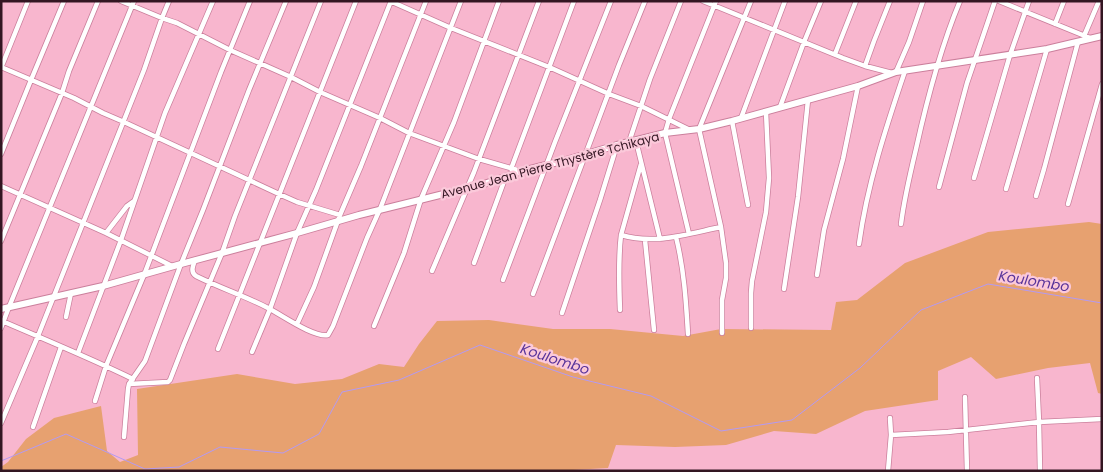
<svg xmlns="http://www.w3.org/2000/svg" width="1103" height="472" viewBox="0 0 1103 472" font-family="Poppins,sans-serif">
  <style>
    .green { fill: #e7a170 }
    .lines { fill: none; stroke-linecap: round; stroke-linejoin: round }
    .stream { stroke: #b39af3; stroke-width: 1 }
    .street-casing { stroke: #cb7f9c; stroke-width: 6 }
    .secondary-casing { stroke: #cb7f9c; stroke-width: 8 }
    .street { stroke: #fff; stroke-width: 4.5 }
    .secondary { stroke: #fff; stroke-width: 6 }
    .labels { text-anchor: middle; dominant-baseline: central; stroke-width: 4.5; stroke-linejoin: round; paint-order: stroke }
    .street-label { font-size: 12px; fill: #331622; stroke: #fbc9da }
    .water-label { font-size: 14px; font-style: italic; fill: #59349a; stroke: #fbc9da }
  </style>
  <rect width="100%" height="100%" fill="#f8b6ce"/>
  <!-- green -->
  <path class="green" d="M1089,222L1102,224V394L1098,393L1090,363L1048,368L996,379L971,357L938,371V400L865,411L816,434L774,431L726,445L675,447L616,445L608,468L555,471H1V467L8,462L26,439L54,418L101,406L107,451L120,462L138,455L137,389L237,374L295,384L342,379L379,364L404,367L419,344L437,321L489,320L553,329H610L683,336L721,329L831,330L836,302L857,300L905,263L988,232Z"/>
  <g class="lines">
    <!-- stream -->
    <path class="stream" d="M1,461L66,434L145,469L179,467L220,447L283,453L319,434L342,392L399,380L480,345L573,377L651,396L721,431L792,420L860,368L921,310L988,284L1102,303"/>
    <defs>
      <path id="street" d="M121,1L162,18L177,23L230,50L291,77L320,92L380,118L409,133L479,159L521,171
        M390,1L451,28L549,67L609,94L641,106L690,130
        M703,1L843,58L865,66L892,73
        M999,1L1090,38
        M1055,24L1064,1
        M1084,36L1099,1
        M835,54L856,1
        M865,66L874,41L890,1
        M1,67L74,98L103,113L124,122L279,194L297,202L340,215
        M1,68L28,1
        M896,72L909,42L923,1
        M780,107L804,42L821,1
        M741,118L785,1
        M732,121L748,205
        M636,141L660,239
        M629,142L650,79L681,1
        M1,154L31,80L64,1
        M511,169L574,1
        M974,178L1010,55L1029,1
        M1,186L106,233L172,266
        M939,187L967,83L995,1
        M1006,189L1047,49
        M1036,196L1044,169L1078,42
        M1068,204L1102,84
        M901,224C904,199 910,174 916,149C927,99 940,49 960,1
        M106,233L127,206L134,201
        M689,234L665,133L669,119L716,1
        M621,235C655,245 687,234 721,227
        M676,237C684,269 686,301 688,334
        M645,240L654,330
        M1,241L62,93L69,71L98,1
        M859,244C867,185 886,127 905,71
        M195,260C193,266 190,272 196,276C220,288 245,296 268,308C282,315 314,338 328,335L333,326L367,238L380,209L461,1
        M474,263L506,176
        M432,271L474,172L539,1
        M817,275L824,230L843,159L858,86
        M503,280L555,142L611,1
        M784,289L798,197L808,100
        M533,294L619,65L645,1
        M620,310C619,285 618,260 621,235L641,164
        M562,313L600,200L617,145
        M66,317L71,293
        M2,321C46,340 90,358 133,379
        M297,324L314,287L340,215L361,166L426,1
        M374,326L404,253L421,199L454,122L499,1
        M1,328L9,307L134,1
        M751,328V293L752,281L766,212L769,178L766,112
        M722,333V300L726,278V263L721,227L699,129L751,1
        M218,349L356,1
        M252,352L270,309L297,233L316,190L391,1
        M78,353L121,240L165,113L213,1
        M1037,378L1039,422L1040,471
        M129,384L168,382L170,380L184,344L222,253L235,216L321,1
        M965,397L967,471
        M95,401L106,366L144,275L221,72L250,1
        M1,423L38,336L144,70L162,18L169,1
        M33,427L61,347
        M891,435L948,432L1039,422L1102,419
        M124,437L128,389L129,384L145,361L181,264L203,210L249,90L286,1
        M888,471L891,435L890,418"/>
      <path id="secondary" d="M1,309L103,286L181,264L297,233L359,215L484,184L522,171L566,160L617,145L665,133L699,129L732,121L858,86L896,72L1047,49L1102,36"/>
    </defs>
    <!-- street casing -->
    <use href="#street" class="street-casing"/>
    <!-- secondary casing -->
    <use href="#secondary" class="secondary-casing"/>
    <!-- street -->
    <use href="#street" class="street"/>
    <!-- secondary -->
    <use href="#secondary" class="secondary"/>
  </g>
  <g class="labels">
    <!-- street labels -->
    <g class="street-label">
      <text transform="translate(550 165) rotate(-15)">Avenue Jean Pierre Thystère Tchikaya</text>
    </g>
    <!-- water labels -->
    <g class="water-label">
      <text transform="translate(1034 281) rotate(9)">Koulombo</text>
      <text transform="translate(555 359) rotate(18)">Koulombo</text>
    </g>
  </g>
  <!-- border -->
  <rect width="1103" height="472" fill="none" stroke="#331622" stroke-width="5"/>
</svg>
